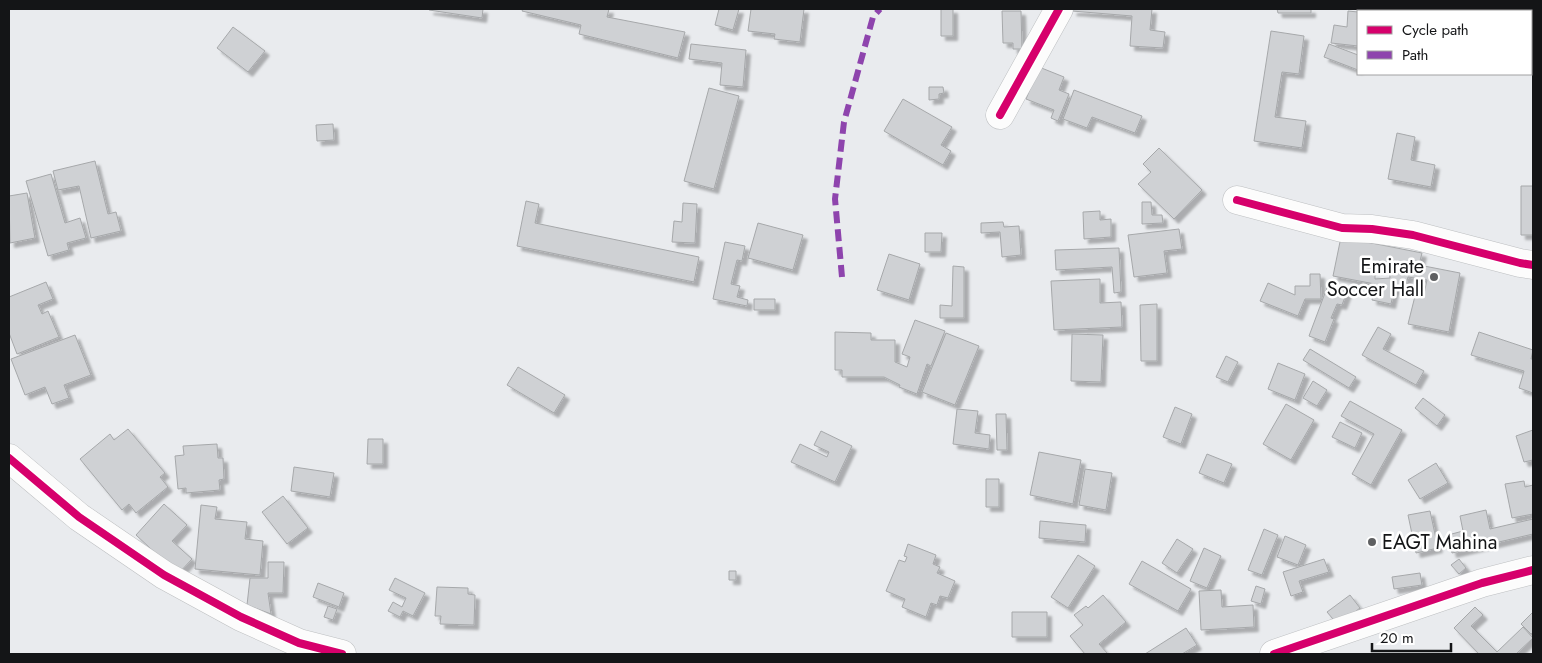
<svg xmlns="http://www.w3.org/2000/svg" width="1542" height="663" viewBox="0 0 1542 663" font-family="Jost,sans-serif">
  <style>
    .building { fill: #cfd1d4; stroke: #a6a8aa; fill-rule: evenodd; filter: url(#shadow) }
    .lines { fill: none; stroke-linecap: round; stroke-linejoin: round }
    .street-casing { stroke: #bdbfc1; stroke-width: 29 }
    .secondary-casing { stroke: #bdbfc1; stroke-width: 29 }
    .street { stroke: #fcfcfc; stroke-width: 28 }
    .secondary { stroke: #fcfcfc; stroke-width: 28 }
    .quiet { stroke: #8e44ad; stroke-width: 6; stroke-dasharray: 12 6; stroke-linecap: butt }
    .cycleway-casing { stroke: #fff; stroke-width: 11 }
    .cycleway { stroke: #d6006c; stroke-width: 8 }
    .poi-dot { fill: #5f6062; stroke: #fff; stroke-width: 2 }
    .labels { text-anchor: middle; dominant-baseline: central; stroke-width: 5; stroke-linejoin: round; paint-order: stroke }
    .poi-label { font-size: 20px; fill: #141517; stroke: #fff; text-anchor: end }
  </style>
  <defs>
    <filter id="shadow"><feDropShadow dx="4.5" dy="4.5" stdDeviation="1" flood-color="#0004"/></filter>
  </defs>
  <rect width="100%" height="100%" fill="#e9ebee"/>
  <!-- building -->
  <path class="building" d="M429,9H483L482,18L429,10Z
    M523,9H609L607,17L685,32L678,58L579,34L581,25L522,11Z
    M719,9H739L733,30L715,25Z
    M751,9H804L800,42L774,39L775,34L748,31Z
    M941,9H953V36H941Z
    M1073,9H1152L1150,30L1165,32L1163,48L1130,46L1132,16L1072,11Z
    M1277,9H1311V13H1278Z
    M1002,11H1021L1022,49H1013V43H1003Z
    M1348,11L1358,12V46L1331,43L1334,25L1347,27Z
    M233,27L265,51L248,72L217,48Z
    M1271,31L1304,36L1299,74L1282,72L1275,117L1306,121L1302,148L1254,141Z
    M691,44L746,50L743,87L720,85L722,63L689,59Z
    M1329,44L1358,55V70L1324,57Z
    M1039,67L1064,77L1059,90L1069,94L1058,121L1051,118L1054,110L1026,99Z
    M929,87H943L944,93L939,94V99L929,100Z
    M709,88L739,96L714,189L684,181Z
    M1074,90L1142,116L1135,133L1092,117L1087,128L1063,119Z
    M903,99L952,127L941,145L951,151L943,165L884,131Z
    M333,124L334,140L317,141L316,125Z
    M1397,133L1415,137L1411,160L1435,165L1431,187L1388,179Z
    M1159,148L1202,190L1174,219L1138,184L1151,172L1143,164Z
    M95,161L108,214L116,212L121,231L91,238L79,186L58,190L53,171Z
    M51,174L65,223L80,218L86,238L67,243L69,250L48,256L26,181Z
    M1521,186H1533V235H1521Z
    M27,193L35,238L10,243L9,196Z
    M526,201L539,204L535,223L699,257L694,282L517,246Z
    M1142,202H1151L1152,215H1162L1163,223L1142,224Z
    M683,203L697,204L695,243L672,242L674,221L682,222Z
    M1100,211V220L1111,219V237L1084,239L1083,212Z
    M1003,222L1004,227L1019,226L1021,255L1002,257L1000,232L981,233V223Z
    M758,223L803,235L793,270L748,258Z
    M1179,229L1182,249L1164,251L1167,273L1134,277L1128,235Z
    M925,233H942L941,252H925Z
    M1341,237L1422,253L1419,265L1460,273L1449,332L1408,324L1416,292L1424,294L1427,280L1408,277L1404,292L1394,290L1391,304L1372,300L1375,284L1333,276ZM1389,264L1390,278L1375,279V274L1369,275L1368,266Z
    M725,242L745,246L742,261L737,260L731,284L740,286L737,297L748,300L747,306L713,299Z
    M1119,248L1121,292L1114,293L1112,267L1056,270L1055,250Z
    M889,254L920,264L909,300L877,290Z
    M953,266L964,267V318H940V305L952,306Z
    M1310,274H1320L1321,299H1305L1298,316L1260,301L1268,283L1295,295V286H1310Z
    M1100,279V303L1121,302L1122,327L1054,330L1051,281Z
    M46,282L53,299L38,305L42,314L48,311L59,337L17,354L9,333V297Z
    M1328,285L1347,292L1342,305L1337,304L1331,318L1334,319L1325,342L1309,336Z
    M754,299H775V310H754Z
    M1157,304V361H1141L1140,305Z
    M915,320L945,331L931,366L927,364L917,394L899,387L900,385L884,377H842V370H835V332L871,333V340H895V362L907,367L910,357L902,354Z
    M1378,327L1391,334L1383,349L1424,371L1416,385L1362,355Z
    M1479,332L1533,350L1531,359H1533V393L1519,388L1524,371L1471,355Z
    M946,333L979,346L955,405L922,392Z
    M1072,334L1103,335L1101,382L1071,381Z
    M75,335L91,375L64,385L69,398L52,404L45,387L25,395L11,359Z
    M1310,349L1356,377L1349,388L1303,360Z
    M1226,356L1238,362L1228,382L1216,377Z
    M1278,363L1305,374L1295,400L1268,389Z
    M518,367L565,395L554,413L507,385Z
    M1313,381L1327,390L1317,406L1303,398Z
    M1423,398L1445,415L1437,426L1415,408Z
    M1350,401L1402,430L1371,485L1352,474L1374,434L1341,416Z
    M1286,404L1314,420L1291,460L1263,444Z
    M1175,407L1192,414L1181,444L1163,437Z
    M957,409L978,411L975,433L990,435L989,449L953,444Z
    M996,414H1006L1007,450H997Z
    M1340,422L1362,433L1355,448L1332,437Z
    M128,429L165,473L160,477L168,487L136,513L129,504L122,510L80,459L110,434L114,440Z
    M1533,430V460L1524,462L1516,436Z
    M821,431L852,446L835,482L791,462L800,444L827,457L829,452L814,445Z
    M368,439H383V464H367Z
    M217,444L218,458H223L224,479L219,480L220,490L186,493V488L178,489L175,456L184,455L183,446Z
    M1039,452L1081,460L1073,504L1030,495Z
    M1207,454L1232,464L1224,483L1199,473Z
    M1436,463L1448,483L1420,499L1408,480Z
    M294,467L334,473L330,497L291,491Z
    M1085,469L1112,473L1106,510L1079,505Z
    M986,479H999V507H986Z
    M1524,481L1525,487L1533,485V514L1512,518L1505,484Z
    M283,496L308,528L287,544L262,512Z
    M164,504L187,525L172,541L192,559L178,574L136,535Z
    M201,505L217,507L215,519L247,522L245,539L263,541L260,575L195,569Z
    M1486,510L1490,529L1533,519V534L1452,553L1448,535L1463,531L1460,516Z
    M1430,511L1438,548L1416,553L1408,515Z
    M1040,521L1086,525L1085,542L1039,538Z
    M1264,529L1278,535L1262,575L1248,570Z
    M1285,536L1306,545L1298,565L1277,557Z
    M1177,539L1193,549L1177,573L1162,563Z
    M908,544L936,555L933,564L940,567L937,573L955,581L948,598L940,596L937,605L931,603L926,617L902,607L905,599L886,591L899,560L905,562L907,557L904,556Z
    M1204,548L1221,556L1207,588L1190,581Z
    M1078,555L1095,566L1068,608L1051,597Z
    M1324,559L1329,572L1299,581L1303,592L1291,596L1283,572Z
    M1459,559L1466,568L1459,574L1451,565Z
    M1142,561L1191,589L1178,611L1129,584Z
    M268,562H284L283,593H268L271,614L247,605L250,578H268Z
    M729,571H736V580H729Z
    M1420,573L1422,585L1394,589L1392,577Z
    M395,578L425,593L413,616L403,611L400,617L388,611L393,602L402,607L406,598L389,590Z
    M318,583L344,593L339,607L313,597Z
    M1256,586L1265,589L1261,604L1251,601Z
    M437,587L468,588V594L475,595L474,625L440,624L441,616H435Z
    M1221,590L1222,607L1253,605L1254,627L1201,630L1199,591Z
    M1103,595L1126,622L1099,644L1108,654H1085L1070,636L1083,625L1074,615L1086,606L1088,608Z
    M1350,595L1360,608L1338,625L1327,612Z
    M328,606L337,609L333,620L324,617Z
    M1475,607L1483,615L1471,626L1497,652L1523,627L1533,638L1516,654H1479L1454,628Z
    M1012,612H1047V637H1012Z
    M1533,612V632L1531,634L1521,624Z
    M1186,628L1197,645L1182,654H1145Z"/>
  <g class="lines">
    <defs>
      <path id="street" d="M1000,115L1059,9
        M1237,200L1342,228L1372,229L1413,235L1520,263L1533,265"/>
      <path id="secondary" d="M9,458L79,517L164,575L241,617L299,643L342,654
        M1274,654L1482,583L1533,570"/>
    </defs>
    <!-- street casing -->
    <use href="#street" class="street-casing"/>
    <!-- secondary casing -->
    <use href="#secondary" class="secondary-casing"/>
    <!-- street -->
    <use href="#street" class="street"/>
    <!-- secondary -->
    <use href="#secondary" class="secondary"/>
    <!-- quiet -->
    <path class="quiet" d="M842,277L835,199L844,122L873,17L880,9"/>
    <defs>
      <path id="cycleway" d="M1000,115L1059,9
        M1237,200L1342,228L1372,229L1413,235L1520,263L1533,265
        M9,458L79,517L164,575L241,617L299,643L342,654
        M1274,654L1482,583L1533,570"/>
    </defs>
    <!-- cycleway casing -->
    <use href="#cycleway" class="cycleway-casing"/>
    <!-- cycleway -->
    <use href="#cycleway" class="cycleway"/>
  </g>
  <!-- markers -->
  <g class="poi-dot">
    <circle cx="1434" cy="277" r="5"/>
    <circle cx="1372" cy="542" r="5"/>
  </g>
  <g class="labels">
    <!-- poi labels -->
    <g class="poi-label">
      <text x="1424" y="266">Emirate<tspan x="1424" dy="23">Soccer Hall</tspan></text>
      <text x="1382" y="542" text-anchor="start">EAGT Mahina</text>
    </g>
  </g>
  <!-- border -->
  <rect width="1542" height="663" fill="none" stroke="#141517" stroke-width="20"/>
  <!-- legend -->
  <rect x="1357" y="10" width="175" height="65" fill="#ffffff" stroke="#a1a1a2"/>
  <rect x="1367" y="26" width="25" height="8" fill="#d6006c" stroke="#a1a1a2"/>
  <text x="1402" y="35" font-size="15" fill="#141517">Cycle path</text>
  <rect x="1367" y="51" width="25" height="8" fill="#8e44ad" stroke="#a1a1a2"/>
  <text x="1402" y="60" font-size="15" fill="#141517">Path</text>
  <!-- scale -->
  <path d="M1372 643v8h79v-8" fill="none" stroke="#141517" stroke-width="2.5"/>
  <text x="1380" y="643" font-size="15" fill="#141517" stroke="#ffffff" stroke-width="4" paint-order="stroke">20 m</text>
</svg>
